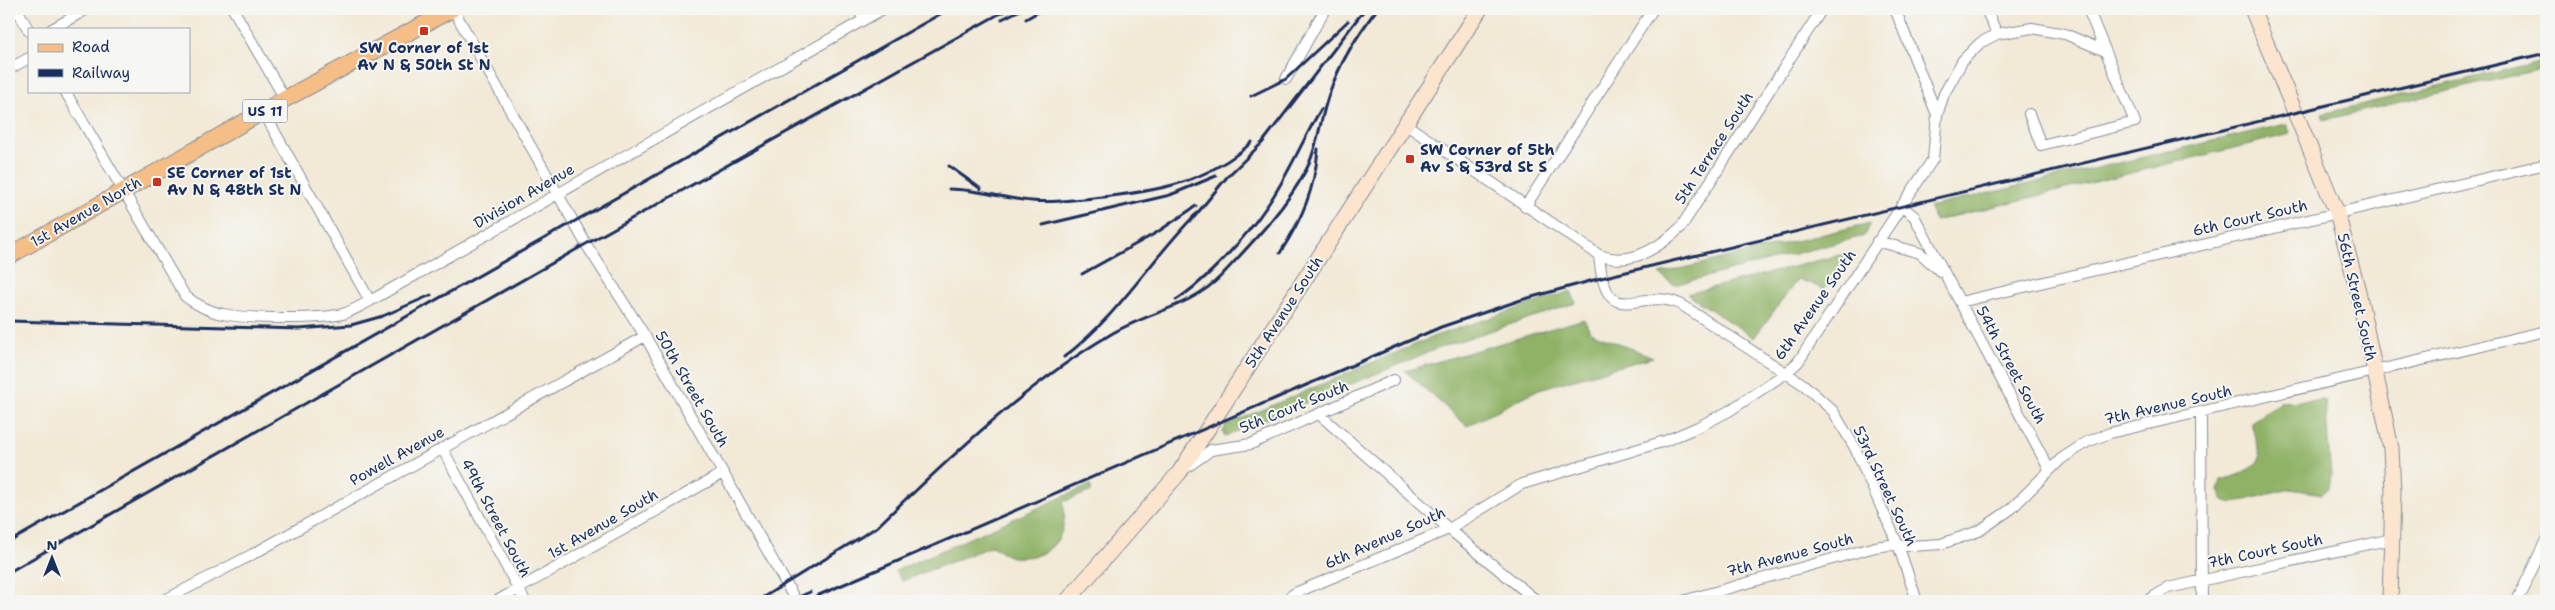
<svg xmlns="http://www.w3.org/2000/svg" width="2555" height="610" viewBox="0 0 2555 610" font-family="'Shantell Sans',sans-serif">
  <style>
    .forest { fill: #90b266; stroke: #567062 }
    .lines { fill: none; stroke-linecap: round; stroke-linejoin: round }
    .street-casing { stroke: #868c9a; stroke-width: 12 }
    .secondary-casing { stroke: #868c9a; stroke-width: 17 }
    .primary-casing { stroke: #868c9a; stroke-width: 18 }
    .street { stroke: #fff; stroke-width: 10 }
    .secondary { stroke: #fbe5cf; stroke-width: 15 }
    .primary { stroke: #f5be86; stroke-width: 16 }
    .rail { stroke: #1b2f5e; stroke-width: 3 }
    .poi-dot { fill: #c8321e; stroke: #f6f6f2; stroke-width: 2 }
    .labels { text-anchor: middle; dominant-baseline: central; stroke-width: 4; stroke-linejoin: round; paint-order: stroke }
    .shield { fill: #f6f6f2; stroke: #5d6b8a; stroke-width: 1 }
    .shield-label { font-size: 14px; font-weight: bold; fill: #1b2f5e }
    .poi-label { font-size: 15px; font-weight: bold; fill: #1b2f5e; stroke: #f6f6f2; text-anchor: start }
    .street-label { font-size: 15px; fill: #1b2f5e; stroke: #f6f6f2 }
  </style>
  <rect width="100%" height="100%" fill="#f6f6f2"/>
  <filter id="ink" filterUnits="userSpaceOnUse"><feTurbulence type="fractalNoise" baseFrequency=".02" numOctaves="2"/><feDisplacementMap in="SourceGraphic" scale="10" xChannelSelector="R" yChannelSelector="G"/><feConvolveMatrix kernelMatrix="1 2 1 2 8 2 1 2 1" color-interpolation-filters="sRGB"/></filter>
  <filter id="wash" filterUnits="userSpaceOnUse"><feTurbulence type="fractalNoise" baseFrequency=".0096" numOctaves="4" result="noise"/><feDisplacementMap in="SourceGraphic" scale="20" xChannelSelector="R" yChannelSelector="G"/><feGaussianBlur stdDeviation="1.12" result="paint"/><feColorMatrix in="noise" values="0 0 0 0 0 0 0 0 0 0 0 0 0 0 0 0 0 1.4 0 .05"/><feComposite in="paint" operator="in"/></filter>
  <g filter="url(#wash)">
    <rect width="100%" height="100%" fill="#f2e9d6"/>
    <!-- forest -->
    <path class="forest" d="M2546,60V68L2324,120L2322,114Z
      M2286,124L2291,134L1935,221L1929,207Z
      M1870,223L1864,236L1674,285L1659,274Z
      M1851,252L1850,259L1824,289L1798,279L1754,338L1687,294Z
      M1571,291L1576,303L1444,346L1225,436L1223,432L1226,425L1435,336Z
      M1584,319L1590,332L1653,357L1539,389L1467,426L1405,371Z
      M2325,400L2331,476L2329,488L2322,494L2290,489L2233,503L2223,500L2218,491L2221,480C2237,476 2250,473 2260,458L2251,422L2280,402Z
      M1090,485L1092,491L1063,502C1069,530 1055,557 1024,557C1019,557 1013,558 1009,556C1003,554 997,549 992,546L902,581L895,571Z"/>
  </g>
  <g filter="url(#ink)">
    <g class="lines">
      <defs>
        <path id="street" d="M17,9L29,31
          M233,9L285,99
          M453,9L586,244L645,336L796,601
          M858,9L864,19
          M1895,9L1937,115
          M1986,9L1997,34
          M52,29L87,9
          M9,69L29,58
          M1286,79L1325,9
          M65,91L185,296C195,304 210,312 223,314C246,319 324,320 346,313C354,310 362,305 370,301L883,9
          M263,111L370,301
          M2029,114L2041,145L2135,122L2088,9
          M1405,124L1599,255C1606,337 1639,283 1682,305L1804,385L1833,411L1855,448L1898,545L1917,601
          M1901,206L1914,216L2049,469
          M1525,207L1653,9
          M1877,241L1920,253L1940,271
          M1599,255C1630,267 1659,248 1681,227L1822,9
          M1960,302L2546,164
          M2201,412L2202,601
          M1319,414L1449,529L1537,601
          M442,448L525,601
          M1186,468L1211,450L1251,444L1394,380
          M163,601L253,554L645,336
          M497,601L723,473
          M1284,601L1295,593L1449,529L1522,484L1665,441L1698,427L1729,411L1786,373L1798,362L1933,159L1937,115L1944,94L1963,60L1980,43L1997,34L2032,28L2065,34L2105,51
          M1683,601L1875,547L1889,545L1912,546L1941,544L1979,531L2011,509L2061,459L2087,442L2110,433L2546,331
          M2147,601L2168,588L2392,539
          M2517,601L2546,540"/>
        <path id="secondary" d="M2252,9L2337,213L2358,291L2391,448L2393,492L2390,601
          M1067,601L1179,473L1480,9"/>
        <path id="primary" d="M9,256L285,99L452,9"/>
      </defs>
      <!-- street casing -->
      <use href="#street" class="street-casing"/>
      <!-- secondary casing -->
      <use href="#secondary" class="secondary-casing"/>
      <!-- primary casing -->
      <use href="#primary" class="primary-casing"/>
      <!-- street -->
      <use href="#street" class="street"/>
      <!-- secondary -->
      <use href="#secondary" class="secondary"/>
      <!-- primary -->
      <use href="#primary" class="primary"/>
      <!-- rail -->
      <path class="rail" d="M1002,19L1022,9
        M1026,19L1043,9
        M1251,96L1286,79L1348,21
        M949,166L981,189
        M949,189C978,189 1004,199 1032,201C1052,203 1073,200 1093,198C1154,192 1206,184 1252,142
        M1191,221L1227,177L1262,143L1365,9
        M1043,225L1170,195L1216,176
        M1280,253C1302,219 1315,189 1318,149
        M1082,274L1156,233L1196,206
        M1176,300C1207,280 1246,237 1267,206C1288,176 1302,141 1321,109
        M9,321L299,329L351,325L383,316L431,295
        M1064,357C1118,316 1148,263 1195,215
        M908,498C970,439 1034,380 1108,336C1144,313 1190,308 1221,276C1249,246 1287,207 1306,170C1318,147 1320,119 1329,94C1340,62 1357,36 1377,9
        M9,542L949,9
        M9,572L586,244L1008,9
        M757,601L877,527L912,493
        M790,601L810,592
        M805,601L1441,327L1521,300L1601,278L2546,53"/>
    </g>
  </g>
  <!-- markers -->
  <g class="poi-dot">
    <rect x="419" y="26" width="10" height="10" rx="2.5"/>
    <rect x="1405" y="154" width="10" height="10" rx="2.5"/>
    <rect x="152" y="177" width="10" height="10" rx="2.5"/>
  </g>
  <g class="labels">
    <!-- shield labels -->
    <rect class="shield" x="242.5" y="99.5" width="45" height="23" rx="4"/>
    <g class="shield-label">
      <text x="265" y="111">US 11</text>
    </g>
    <!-- poi labels -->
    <g class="poi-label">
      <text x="424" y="48" text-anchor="middle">SW Corner of 1st<tspan x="424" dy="17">Av N &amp; 50th St N</tspan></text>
      <text x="1420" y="150">SW Corner of 5th<tspan x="1420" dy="17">Av S &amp; 53rd St S</tspan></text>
      <text x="167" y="173">SE Corner of 1st<tspan x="167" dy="17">Av N &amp; 48th St N</tspan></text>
    </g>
    <!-- street labels -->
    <g class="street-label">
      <text transform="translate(1714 148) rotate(-57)">5th Terrace South</text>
      <text transform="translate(524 196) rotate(-30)">Division Avenue</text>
      <text transform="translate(86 212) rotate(-30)">1st Avenue North</text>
      <text transform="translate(2250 218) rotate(-13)">6th Court South</text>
      <text transform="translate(2357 297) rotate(77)">56th Street South</text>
      <text transform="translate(1815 305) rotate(-55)">6th Avenue South</text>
      <text transform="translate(1284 312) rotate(-57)">5th Avenue South</text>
      <text transform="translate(2011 365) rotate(62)">54th Street South</text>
      <text transform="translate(692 389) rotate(60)">50th Street South</text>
      <text transform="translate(2168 405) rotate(-13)">7th Avenue South</text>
      <text transform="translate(1294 407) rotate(-22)">5th Court South</text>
      <text transform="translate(397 456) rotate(-29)">Powell Avenue</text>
      <text transform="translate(1885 486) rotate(65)">53rd Street South</text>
      <text transform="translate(496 518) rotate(62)">49th Street South</text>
      <text transform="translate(603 524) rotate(-30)">1st Avenue South</text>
      <text transform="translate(1385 538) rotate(-24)">6th Avenue South</text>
      <text transform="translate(2265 551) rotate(-12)">7th Court South</text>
      <text transform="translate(1790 555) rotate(-15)">7th Avenue South</text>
    </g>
  </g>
  <!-- margin -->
  <rect width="2555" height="610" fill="none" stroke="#f6f6f2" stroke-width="30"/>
  <!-- legend -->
  <rect x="28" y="28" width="162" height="65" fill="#f6f6f2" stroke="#9ea6b7"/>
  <rect x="38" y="44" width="25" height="8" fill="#f5be86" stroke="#9ea6b7"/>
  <text x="72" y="52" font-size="15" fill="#1b2f5e">Road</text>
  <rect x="38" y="69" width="25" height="8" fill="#1b2f5e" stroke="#9ea6b7"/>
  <text x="72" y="78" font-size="15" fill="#1b2f5e">Railway</text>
  <!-- north arrow -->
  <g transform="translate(52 558)" stroke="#f6f6f2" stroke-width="4" paint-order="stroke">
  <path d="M0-4L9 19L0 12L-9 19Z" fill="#1b2f5e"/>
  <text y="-8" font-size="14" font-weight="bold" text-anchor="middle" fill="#1b2f5e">N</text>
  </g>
</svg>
